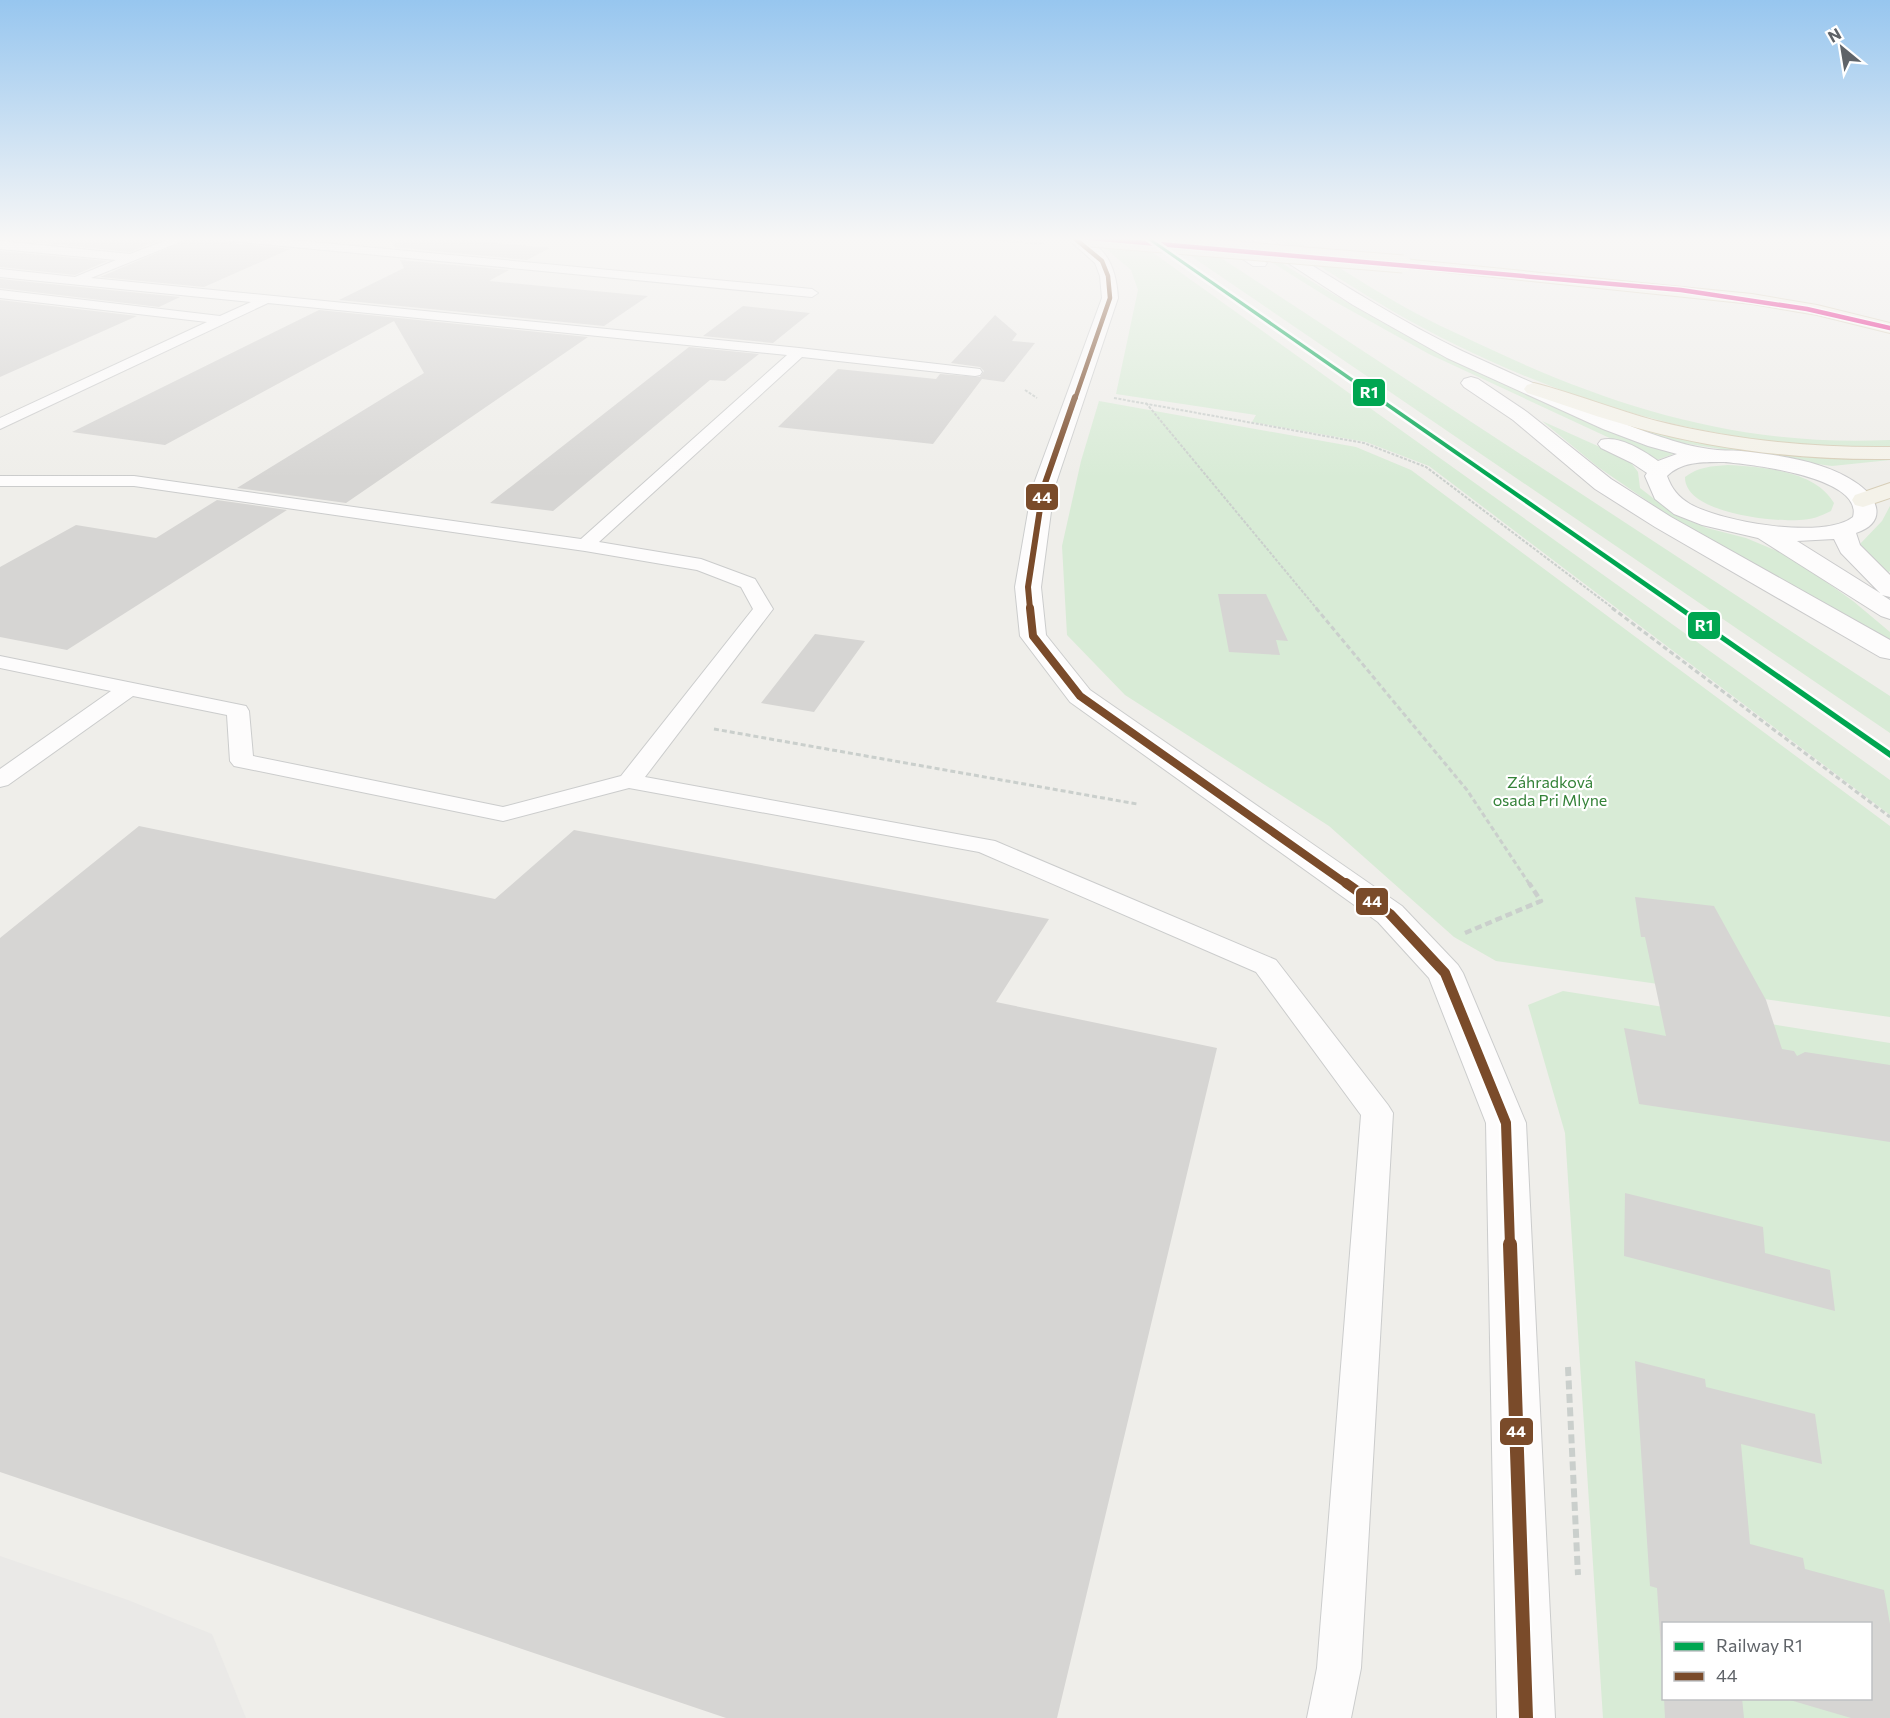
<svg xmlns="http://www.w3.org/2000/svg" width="1890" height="1718" viewBox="0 0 1890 1718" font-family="Commissioner,sans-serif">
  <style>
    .green { fill: #d8ebd6; fill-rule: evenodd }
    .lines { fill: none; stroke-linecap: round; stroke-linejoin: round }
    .taxiway { fill: #eae9e7; fill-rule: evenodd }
    .building { fill: #d6d5d3 }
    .service-casing { stroke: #cbcccc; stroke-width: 2 }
    .tertiary-casing { stroke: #cbcccc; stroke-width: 2 }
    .secondary-casing { stroke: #cacacb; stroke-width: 2 }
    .primary-casing { stroke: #d7ceb8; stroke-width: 2 }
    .path-far3 { stroke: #cacfcc; stroke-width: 2; stroke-dasharray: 3 1.5; stroke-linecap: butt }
    .path-far2 { stroke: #cacfcc; stroke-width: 3; stroke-dasharray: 5 3; stroke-linecap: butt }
    .path-far1 { stroke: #cacfcc; stroke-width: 4.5; stroke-dasharray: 7 4; stroke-linecap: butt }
    .path { stroke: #cacfcc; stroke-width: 6; stroke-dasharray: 9 4.5; stroke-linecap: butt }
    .service { fill: #fdfcfc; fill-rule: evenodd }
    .tertiary { fill: #fdfcfc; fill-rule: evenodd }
    .secondary { fill: #fdfcfc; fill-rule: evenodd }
    .primary { fill: #f4f2e9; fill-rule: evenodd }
    .primary-bridge-casing { stroke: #d7ceb8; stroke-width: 19; stroke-linecap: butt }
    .primary-bridge { stroke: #f4f2e9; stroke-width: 17 }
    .bus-1-far4-casing { stroke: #fff; stroke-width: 7 }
    .bus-1-far3-casing { stroke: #fff; stroke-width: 9 }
    .bus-1-far2-casing { stroke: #fff; stroke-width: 12 }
    .bus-1-far1-casing { stroke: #fff; stroke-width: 15 }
    .bus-1-casing { stroke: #fff; stroke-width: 18 }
    .bus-2-casing { stroke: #fff; stroke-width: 7 }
    .bus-1-far4 { stroke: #7a4b2a; stroke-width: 4.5 }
    .bus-1-far3 { stroke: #7a4b2a; stroke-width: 6 }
    .bus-1-far2 { stroke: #7a4b2a; stroke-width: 8 }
    .bus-1-far1 { stroke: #7a4b2a; stroke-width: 10 }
    .bus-1 { stroke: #7a4b2a; stroke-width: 14 }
    .bus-2 { stroke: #e5007d; stroke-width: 4.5 }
    .rail-1-casing { stroke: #fff; stroke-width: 5 }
    .rail-1 { fill: #00a651; fill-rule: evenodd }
    .labels { text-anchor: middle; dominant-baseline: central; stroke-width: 4.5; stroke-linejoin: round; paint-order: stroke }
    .park-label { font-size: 16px; fill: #348238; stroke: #fff }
    .line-badge { stroke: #fff; stroke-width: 2 }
    .badge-label { font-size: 16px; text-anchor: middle; font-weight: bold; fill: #fff }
  </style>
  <rect width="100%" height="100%" fill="#efeeea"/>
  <!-- green -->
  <path class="green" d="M1092,237H1131L1890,780V815L1429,466L1366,442L1252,422L1256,415L1116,394L1138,290L1131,270Z
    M1163,237H1189L1890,696V733Z
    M1231,237H1241C1339,301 1441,357 1549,404C1591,422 1632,441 1676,453L1657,460L1429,354L1332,300Z
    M1274,237H1290C1325,258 1359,281 1394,301C1424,319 1456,333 1488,348C1617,409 1745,447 1890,440V446C1845,450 1799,446 1754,439C1626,421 1501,374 1389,309C1350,286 1312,261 1274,237Z
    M1099,401L1356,447L1411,470L1890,826V1017L1496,961L1454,937L1329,826L1125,695L1067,635L1062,546L1081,461Z
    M1542,421L1629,460L1638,472L1640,488L1675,515L1707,528L1746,538L1791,557L1853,601L1890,632V640L1678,522L1598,467Z
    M1621,422L1773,453L1828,458H1890V460L1832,466L1795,461L1664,440Z
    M1728,465C1762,467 1815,470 1834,503L1831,511C1821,516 1811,520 1799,520C1772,522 1684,513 1685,477C1698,467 1712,466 1728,465Z
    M1890,506V571L1888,573L1860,544L1882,521Z
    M1563,991L1890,1043V1718H1603L1565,1133L1528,1005ZM1664,1624H1870V1698H1664Z"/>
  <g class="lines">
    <!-- taxiway -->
    <path class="taxiway" d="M0,1556L128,1600L212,1634L246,1718H0Z"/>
  </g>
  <!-- building -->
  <path class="building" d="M37,237H168L130,252L25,241Z
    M194,237H213L221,242L290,249L204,287L100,277Z
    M389,237H433L550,248L527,260L394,247Z
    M0,251L107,261L75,275L0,267Z
    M400,260L509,270L489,281L648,296L604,326L339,300L404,268Z
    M0,279L180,297L159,307L0,288Z
    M0,300L137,316L0,377Z
    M743,306L810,313L773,343L703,336Z
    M319,310L588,337L346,503L237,488L424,373L394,321L165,445L72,432Z
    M995,315L1017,334L1012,341L1035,343L1004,382L982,379L933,444L778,427L838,369L936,379L940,374L980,377L984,371L980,367L951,363Z
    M689,347L759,354L725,381L710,380L553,511L490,503Z
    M217,500L287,510L67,650L0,637V567L76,525L156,538Z
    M1218,594H1266L1288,641L1276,640L1280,655L1229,652Z
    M815,634L865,641L814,712L761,703Z
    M139,826L495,899L574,830L1049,919L996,1002L1217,1048L1057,1718H726L0,1472V938Z
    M1635,897L1714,906L1766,1000L1782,1049L1794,1051L1797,1056L1805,1052L1890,1065V1142L1639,1104L1624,1028L1666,1036L1645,937H1641Z
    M1625,1193L1763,1227L1765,1253L1830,1270L1835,1311L1624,1256Z
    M1635,1361L1705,1379L1706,1387L1815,1414L1822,1464L1741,1444L1750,1544L1803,1558L1805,1569L1884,1590L1890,1624V1718H1851L1783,1698H1870V1623H1664V1697L1657,1588L1650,1586Z
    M1664,1698H1742L1744,1718H1665Z"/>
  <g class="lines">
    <defs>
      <path id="service" d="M175,237H192L91,278L799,348L980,369L982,372L980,375L975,376L802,357L599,542L701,559L755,579L773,609L645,777L995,841L1276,960L1388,1105L1393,1113L1361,1668L1351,1718H1307L1317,1668L1361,1115L1256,972L979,852L629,788L503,821L234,766L230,761L227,715L133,696L8,785L0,787V769L111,691L0,668V656L246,706L249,711L253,756L503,807L621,776L753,609L741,587L697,570L585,551L134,486H0V476H134L581,539L787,355L268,303L0,429V418L207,322L0,298V290L220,316L251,302L0,277V269L75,277L116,260L0,249V241L130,254Z
        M215,237H259L812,289L818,293L812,297L221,240Z"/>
      <path id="tertiary" d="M1066,237C1103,237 1116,264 1118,298L1054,489L1041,587L1046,635L1090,690L1402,906L1458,965L1463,973L1526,1123L1555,1718H1497L1486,1123L1429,978L1378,922L1070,702L1020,636L1015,587L1032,489L1102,298L1100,276L1095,263Z"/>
      <path id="secondary" d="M1210,237H1228L1267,263L1265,266H1253Z
        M1248,237H1266C1330,276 1394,318 1462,351C1492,365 1522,378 1553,392C1588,408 1624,425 1661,437C1676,442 1694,447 1709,449C1720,451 1731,450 1741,451C1779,455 1826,461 1858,484C1880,500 1886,523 1856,533L1860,545L1890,575V597L1882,595L1890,600V619L1881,616L1758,538L1702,525L1674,514L1655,499L1645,476L1647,473L1632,463L1601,448L1598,444L1601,440C1619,435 1644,451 1658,461L1677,454L1648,446L1603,429L1447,358L1353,305ZM1724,462C1749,464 1864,477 1853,517C1824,540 1722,522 1690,504C1678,497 1672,489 1667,476C1682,461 1704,462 1724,462ZM1834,539L1841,553L1880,593L1797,541Z
        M1471,377L1478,379L1527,412L1611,479L1671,517L1890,640V659L1880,657L1655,527L1595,489L1513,420L1464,387L1461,383L1464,379Z"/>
      <path id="primary" d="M1403,259L1752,294L1817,305L1890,323V333L1817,315L1752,304L1397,267L1395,264L1397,261Z
        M1534,383C1576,394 1616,410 1657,421C1733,440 1812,448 1890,447V459C1806,460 1722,451 1641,429C1602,419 1565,405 1527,393L1524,389L1527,385Z
        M1890,483V498L1863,507L1855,505L1852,500L1855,495Z"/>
    </defs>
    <!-- service casing -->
    <use href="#service" class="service-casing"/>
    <!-- tertiary casing -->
    <use href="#tertiary" class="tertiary-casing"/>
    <!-- secondary casing -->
    <use href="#secondary" class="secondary-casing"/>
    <!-- primary casing -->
    <use href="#primary" class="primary-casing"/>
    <!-- path-far3 -->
    <path class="path-far3" d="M958,237L1044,244
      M1025,390L1037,398
      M1114,398L1364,443L1426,467L1614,609
      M1146,403L1317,609"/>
    <!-- path-far2 -->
    <path class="path-far2" d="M1316,608L1467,790L1530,885
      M1612,608L1890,817
      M714,729L1137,804"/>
    <!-- path-far1 -->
    <path class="path-far1" d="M1465,933L1541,901L1529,883"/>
    <!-- path -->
    <path class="path" d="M1568,1367L1578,1575"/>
    <!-- service -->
    <use href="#service" class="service"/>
    <!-- tertiary -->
    <use href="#tertiary" class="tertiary"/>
    <!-- secondary -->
    <use href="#secondary" class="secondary"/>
    <!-- primary -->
    <use href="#primary" class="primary"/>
    <defs>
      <path id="primary-bridge" d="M1079,237L1403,264"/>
    </defs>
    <!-- primary-bridge casing -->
    <use href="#primary-bridge" class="primary-bridge-casing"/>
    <!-- primary-bridge -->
    <use href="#primary-bridge" class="primary-bridge"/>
    <defs>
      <path id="bus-1-far4" d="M1073,237L1102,261L1108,276L1110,298L1075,399"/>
      <path id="bus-1-far3" d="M1030,609L1028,587L1043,489L1075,397"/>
      <path id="bus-1-far2" d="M1030,608L1033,636L1080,696L1348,885"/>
      <path id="bus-1-far1" d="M1346,883L1390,914L1445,973L1506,1123L1510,1246"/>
      <path id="bus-1" d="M1510,1244L1526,1718"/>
      <path id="bus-2" d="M1079,237L1681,290L1807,309L1890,328"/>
    </defs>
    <!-- bus-1-far4 casing -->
    <use href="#bus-1-far4" class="bus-1-far4-casing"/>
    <!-- bus-1-far3 casing -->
    <use href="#bus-1-far3" class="bus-1-far3-casing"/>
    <!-- bus-1-far2 casing -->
    <use href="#bus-1-far2" class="bus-1-far2-casing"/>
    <!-- bus-1-far1 casing -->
    <use href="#bus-1-far1" class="bus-1-far1-casing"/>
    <!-- bus-1 casing -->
    <use href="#bus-1" class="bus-1-casing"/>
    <!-- bus-2 casing -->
    <use href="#bus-2" class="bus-2-casing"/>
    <!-- bus-1-far4 -->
    <use href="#bus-1-far4" class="bus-1-far4"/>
    <!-- bus-1-far3 -->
    <use href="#bus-1-far3" class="bus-1-far3"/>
    <!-- bus-1-far2 -->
    <use href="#bus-1-far2" class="bus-1-far2"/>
    <!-- bus-1-far1 -->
    <use href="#bus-1-far1" class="bus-1-far1"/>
    <!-- bus-1 -->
    <use href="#bus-1" class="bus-1"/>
    <!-- bus-2 -->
    <use href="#bus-2" class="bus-2"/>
    <defs>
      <path id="rail-1" d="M1144,237H1149L1890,751V758Z"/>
    </defs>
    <!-- rail-1 casing -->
    <use href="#rail-1" class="rail-1-casing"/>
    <!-- rail-1 -->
    <use href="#rail-1" class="rail-1"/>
  </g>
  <!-- sky -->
  <linearGradient id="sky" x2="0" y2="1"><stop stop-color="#97c6ef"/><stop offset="0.5" stop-color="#f8f7f6"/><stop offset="1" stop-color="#f8f7f6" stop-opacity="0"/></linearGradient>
  <rect width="1890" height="478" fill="url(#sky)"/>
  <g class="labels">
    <!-- park labels -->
    <g class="park-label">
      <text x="1550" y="781">Záhradková<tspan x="1550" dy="18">osada Pri Mlyne</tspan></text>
    </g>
  </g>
  <g class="line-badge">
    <rect x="1352" y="378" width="34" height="29" rx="6" fill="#00a651"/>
    <rect x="1025" y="483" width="34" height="28" rx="6" fill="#7a4b2a"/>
    <rect x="1687" y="611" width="34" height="29" rx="6" fill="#00a651"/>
    <rect x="1355" y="887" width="34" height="29" rx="6" fill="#7a4b2a"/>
    <rect x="1499" y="1417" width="35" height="29" rx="6" fill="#7a4b2a"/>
  </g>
  <g class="badge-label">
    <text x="1369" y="398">R1</text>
    <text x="1042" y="503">44</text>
    <text x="1704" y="631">R1</text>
    <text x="1372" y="907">44</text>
    <text x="1516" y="1437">44</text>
  </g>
  <!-- legend -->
  <rect x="1662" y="1622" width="210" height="78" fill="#ffffff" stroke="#bfc1c3" stroke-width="1.5"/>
  <rect x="1674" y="1642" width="30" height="9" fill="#00a651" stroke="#bfc1c3" stroke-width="1.5"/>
  <text x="1716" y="1652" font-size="18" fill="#5f6368">Railway R1</text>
  <rect x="1674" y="1672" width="30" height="9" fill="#7a4b2a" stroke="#bfc1c3" stroke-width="1.5"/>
  <text x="1716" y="1682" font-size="18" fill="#5f6368">44</text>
  <!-- north arrow -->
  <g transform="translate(1842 48) rotate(330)" stroke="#ffffff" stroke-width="4.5" paint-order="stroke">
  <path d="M0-4.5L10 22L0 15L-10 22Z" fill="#5f6368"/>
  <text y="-9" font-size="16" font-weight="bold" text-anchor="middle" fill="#5f6368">N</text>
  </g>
</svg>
